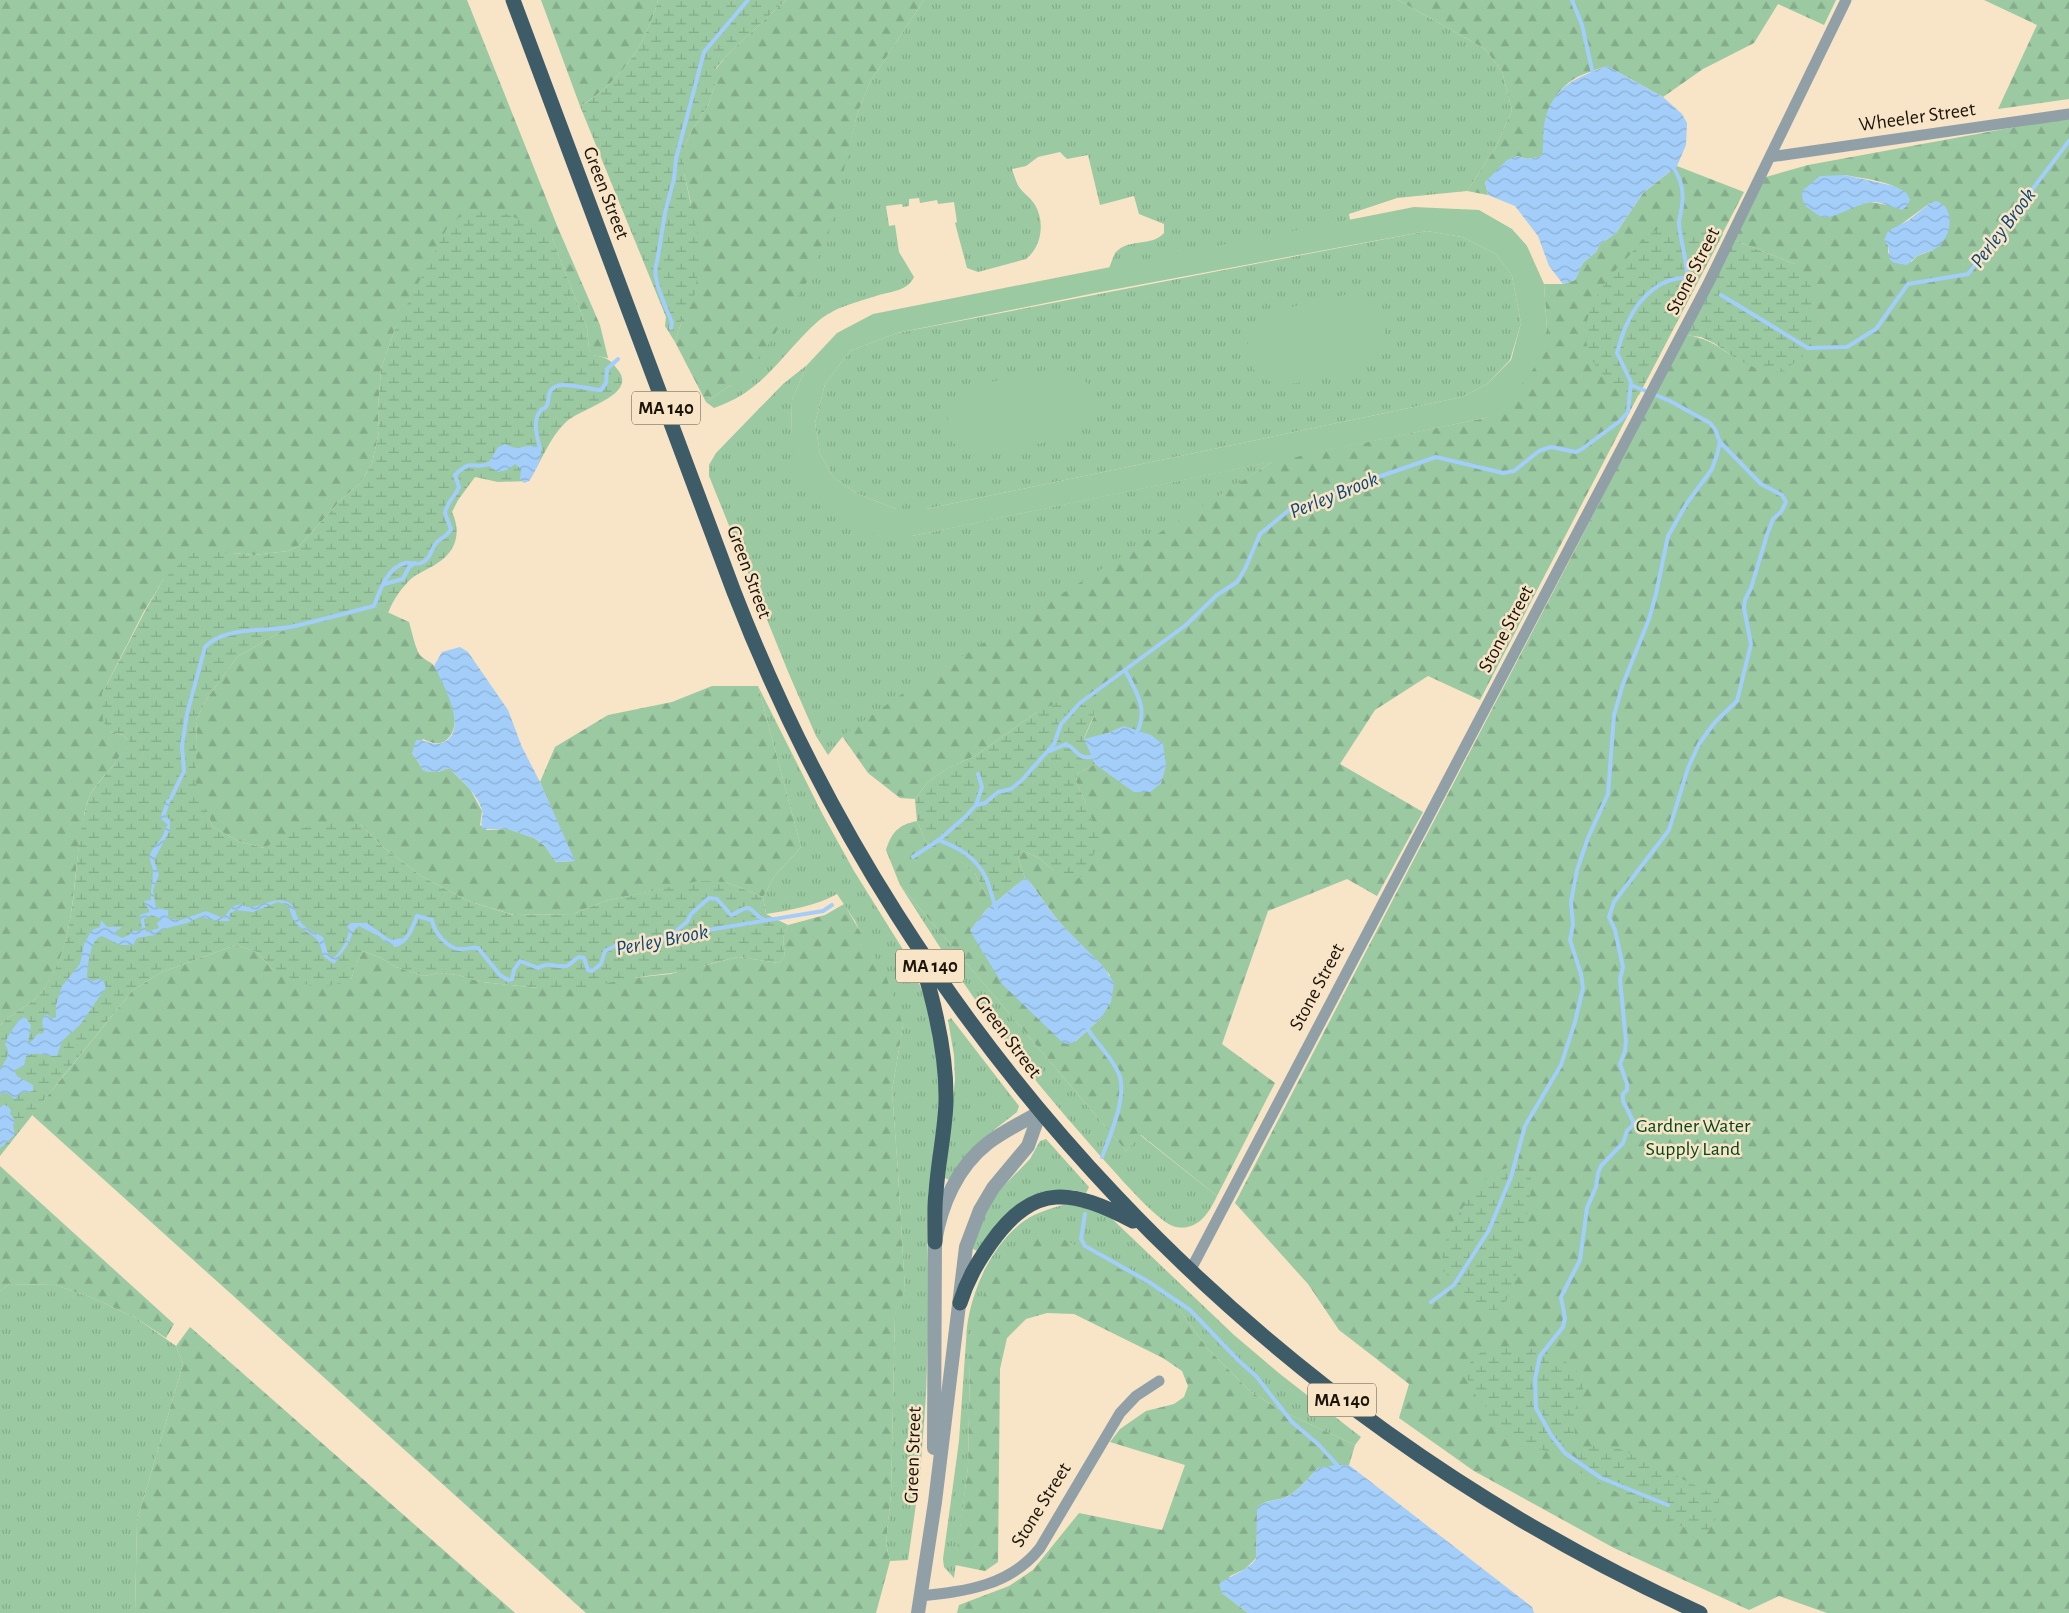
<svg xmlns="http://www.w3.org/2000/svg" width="2069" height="1613" viewBox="0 0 2069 1613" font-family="'Alegreya Sans',sans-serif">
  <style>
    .grass { fill: url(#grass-tufts) }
    .forest { fill: url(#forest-firs); fill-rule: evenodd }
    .wetland { fill: url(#wetland-marsh) }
    .garden { fill: #9ac9a2; fill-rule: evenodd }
    .water { fill: url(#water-waves); fill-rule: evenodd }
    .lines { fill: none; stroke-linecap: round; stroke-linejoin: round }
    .stream { stroke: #a3cef9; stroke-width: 4 }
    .minor { stroke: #91a0a7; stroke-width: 11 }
    .tertiary { stroke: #91a0a7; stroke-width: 14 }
    .trunk { stroke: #3e5b68; stroke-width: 15 }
    .labels { text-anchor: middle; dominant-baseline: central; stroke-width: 5; stroke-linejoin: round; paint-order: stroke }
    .shield { fill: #f8e4c7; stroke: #5d5242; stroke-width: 1 }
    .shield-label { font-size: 19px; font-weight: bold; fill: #1b1409 }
    .street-label { font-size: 20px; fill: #1b1409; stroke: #f8e4c7 }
    .park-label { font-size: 20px; fill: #00491c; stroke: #f8e4c7 }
    .water-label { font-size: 21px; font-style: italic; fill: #0b4777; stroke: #f8e4c7 }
  </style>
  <defs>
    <pattern id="grass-tufts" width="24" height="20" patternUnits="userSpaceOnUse" patternTransform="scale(1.25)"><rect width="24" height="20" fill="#9ac9a2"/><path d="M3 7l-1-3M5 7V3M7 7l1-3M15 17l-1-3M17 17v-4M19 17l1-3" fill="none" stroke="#84ac8a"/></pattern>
    <pattern id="forest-firs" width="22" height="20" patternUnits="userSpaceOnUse" patternTransform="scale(1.25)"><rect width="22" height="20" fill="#9ac9a2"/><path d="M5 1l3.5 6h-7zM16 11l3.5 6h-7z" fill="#84ac8a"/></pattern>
    <pattern id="wetland-marsh" width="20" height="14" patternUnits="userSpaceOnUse" patternTransform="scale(1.25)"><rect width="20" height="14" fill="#9ac9a2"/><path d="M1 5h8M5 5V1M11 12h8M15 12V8" fill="none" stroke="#84ac8a"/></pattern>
    <pattern id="water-waves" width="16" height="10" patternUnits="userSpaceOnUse" patternTransform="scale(1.25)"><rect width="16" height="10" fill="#a3cef9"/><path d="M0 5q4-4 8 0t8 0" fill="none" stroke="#8cb0d4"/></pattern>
  </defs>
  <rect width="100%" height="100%" fill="#f8e4c7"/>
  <!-- grass -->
  <path class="grass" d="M924,0H1398L1485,49L1502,71L1512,110L1496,147L1467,191L1397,198L1349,214L1350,220L1109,268C1111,264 1113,256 1116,252C1129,238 1152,247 1164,233V224L1139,214L1134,196L1100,205L1088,155L1067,159L1060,152L1038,157L1026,166L1012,169C1014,175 1016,182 1019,187C1024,194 1031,198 1035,205C1045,222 1042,246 1026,259L978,272L967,268L955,223L957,222L954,202L938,204L937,200L920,203L919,198L909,199V206L903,207L902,204L886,206L889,226L895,225L899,252L914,277C907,291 893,291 879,295C867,299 841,306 832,312C819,318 809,330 800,339C772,369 755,394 714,408L706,402L731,385L849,147L857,115L870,82Z
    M1427,231L1462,237L1496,254L1512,276L1521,323L1510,360L1487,384L1462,397L926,509H896L858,494L834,478L820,454L815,423L825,384L850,351L897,333Z
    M807,365L792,400L791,436L879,536H912L1274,461L843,736L828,755L816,736L789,674L709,476V465L716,453L783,384Z
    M758,686L823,815L854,871L912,964L930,1013L936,1047L941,1102L927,1217L929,1312L926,1395L920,1476L908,1560L890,1561L886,1544L891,1494L895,1313L905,1290L898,1172L892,1091L903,1025L855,921L837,894C815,906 791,910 766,914L763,897L774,877L801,847Z
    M900,885L1126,1151L1140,1135L1217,1196C1209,1213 1198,1231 1176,1227C1160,1224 1124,1182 1112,1169C1067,1118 1022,1067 983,1011C954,970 927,927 900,885Z
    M951,1018L1019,1106L1017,1112L985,1137L949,1180L945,1178L955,1080L954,1055L948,1020Z
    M1046,1139L1089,1187L1086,1193L1073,1190L1054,1191L991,1232L977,1251L971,1248L980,1222L995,1195L1030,1159L1040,1141Z
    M1067,1204L1092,1207L1108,1215L1234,1335L1280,1374L1361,1437L1355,1445L1284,1412L1251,1392L1207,1348L1179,1309L1062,1238L970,1358L968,1467L954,1578L944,1567L943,1559L959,1441L967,1327C972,1289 992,1244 1024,1221C1037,1212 1052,1208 1067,1204Z
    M9,1284L55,1285L93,1298L136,1318L176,1346L183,1364L137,1521L135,1613H0V1291Z"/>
  <!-- forest -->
  <path class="forest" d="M0,0H467L558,228L600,325L608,358L592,355L589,349L587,328L552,238L396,326L381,369L378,408L379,431L372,464L360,483L341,500L300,545L288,551L254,555L232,553L163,580L143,613L102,694L110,732L123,735L129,741C125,748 121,756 115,763C106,775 93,786 88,800C84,809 84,821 82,830C71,884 77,942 44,989C33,1005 13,1012 0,1025Z
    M541,0H658C646,45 620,83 580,106Z
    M786,0H924L870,82L857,115L828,236L808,280L763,353L731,385L706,402L675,342L682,320L691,203L684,173V147L693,128L708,106L716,82V69L727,55Z
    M1398,0H1836L1824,25L1778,4L1754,43L1703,69L1663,97L1607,66C1596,70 1580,74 1571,81C1544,101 1545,126 1543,156L1528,159L1517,156L1485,182L1488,195L1467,191L1496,147L1512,110L1502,71L1485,49Z
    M1984,0H2069V99L1998,109L2037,25Z
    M2069,117V1613H1827L1779,1596L1749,1610L1614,1548L1474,1471L1399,1418L1409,1384L1339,1330L1308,1284L1235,1203L1577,546L1685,335C1708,338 1718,346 1736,359L1795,264L1734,240L1766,177L1808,165ZM1845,175C1865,179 1900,181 1910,200L1887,205L1870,202L1849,208L1840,213ZM1930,203L1933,250L1917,256L1911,262L1888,253V246L1900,225Z
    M1677,166L1744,192L1480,700L1428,676L1375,710L1340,764L1423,812L1377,896L1347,879L1268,911L1222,1044L1275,1083L1217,1196L1141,1135L1126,1151L900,885L886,850C892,832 898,825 917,821L928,847L945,848L975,874L986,894V910L970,931L1076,1041L1101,1018L1110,975L1059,922L1029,881L1025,878L1018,858L1023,851L1039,858L1054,871L1086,803L1076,782L1078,773L1095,764L1134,792H1150L1161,783L1166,765L1124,726L1108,733L1084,739L1094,716L1037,712L975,756L948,768L928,782L915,799L900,798L868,773L842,736L902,694L1274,461L1485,418L1547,330L1544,284H1563L1575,280L1583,263L1596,252L1600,244L1616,233L1643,193Z
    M374,606L409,622C412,632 414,643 418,652C421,659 431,661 435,667C446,685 467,726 445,741C438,746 430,742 423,739L412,753L424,771L438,772L449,768L470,789L482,811L480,825L487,830L508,829L534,838L545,846L556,862L574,861L540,782L555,747L608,715L672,702L712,686H758L801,847L774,877L763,897L726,882L662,889L605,901L573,914L514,915L468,901L421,876L383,847L360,824L264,848L238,841L213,827L194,780L197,742L196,720L208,697L237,657L289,627Z
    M844,904L886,976L903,1025L892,1091L898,1172L905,1290L895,1314L891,1494L886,1544L890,1561L876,1613H586L32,1115L133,990L162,972L236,945L257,952L273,970L351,980L356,964L363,951L379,957L396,967L424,976L439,973L458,975L482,982L538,988L670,974L738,957L779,963L785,956L783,938L788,925L825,915Z
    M0,1166L174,1324L166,1338L136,1318L93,1298L55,1285L9,1284L0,1291Z
    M1062,1238L1151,1286L1179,1309L1207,1348L1251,1392L1284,1412L1355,1445L1349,1465L1318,1468C1309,1477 1299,1490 1288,1496C1277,1502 1268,1498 1258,1507L1256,1558L1245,1569L1230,1576L1222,1593L1248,1613H957L959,1605L1009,1586L1033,1570L1079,1513L1162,1530L1185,1465L1110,1442L1120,1429L1146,1411L1174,1404L1184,1397L1188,1386L1182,1371L1163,1358L1074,1314L1047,1313L1026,1319L1007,1338L1000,1369L998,1562L985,1571L955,1565L968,1467L970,1358L979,1309L998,1262L1026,1239Z
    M190,1327L515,1613H135L137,1521L183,1364L176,1346Z"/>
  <!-- wetland -->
  <path class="wetland" d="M658,0H786L727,55L716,68V82L708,106L693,128L684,147V173L697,232L699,263L694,298L682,320L675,342L665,326L666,317L580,106C620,83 646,45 658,0Z
    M494,209L531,224L552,238L587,328L589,349L593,355C607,358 609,358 618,370C638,395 581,408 566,422C549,438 541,462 529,481L498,482L475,477L458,500L452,512C461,531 457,550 439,562C431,568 420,572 412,578C402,587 393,600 388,613L374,606L289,627L237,657L208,697L196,720L197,742L195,780L213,827L238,841L264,848L294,830L331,822L360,824L383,847L421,876L468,901L513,915L573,914L605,901L698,881L726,882L763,897L766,914L788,925L783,938L785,956L779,963L738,957L713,963L687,971L639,977L577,989L539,988L482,982L458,975L439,973L424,976L396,967L379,957L363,951L356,964L351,980L328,986H310L273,970L257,952L236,945L162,972L133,990L64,1075L0,1156V1025C13,1012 33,1005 44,989C77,941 72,881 82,826C84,818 85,808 88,800C94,784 108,774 117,760C122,754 125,747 129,741L123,735L110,732L103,721L102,694L144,613L163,580L188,556L199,550L254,555L288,551L300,545L341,500L360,483L372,464L379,431L378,408L381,369L396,326L447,228L462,215Z
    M1702,226L1723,234L1639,395H1627C1616,386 1602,376 1594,363C1572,327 1598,288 1623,262C1632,253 1649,232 1660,228C1672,224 1689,227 1702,226Z
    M1734,240L1795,264L1811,285L1814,337L1802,358L1781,372L1758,369L1736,359L1714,343L1701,337L1685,335Z
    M1066,698L1093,702L1094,715L1084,738L1108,733L1124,726L1151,735L1163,744L1166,765L1161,783L1150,792H1134L1095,764L1078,773L1076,782L1086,803L1100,841L1084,875L1075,880L1054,871L1039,858L1023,851L1018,858L1025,878L986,910V894L975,874L945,849L928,847L917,821L915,799L928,782L948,768L975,756L1037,712Z
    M1521,1164L1529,1170L1532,1186L1515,1281L1506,1301L1497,1310H1485L1469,1304L1466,1294L1442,1270V1258L1449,1228L1478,1185L1493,1172Z
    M1524,1347C1544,1353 1585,1362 1583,1389C1583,1397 1577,1403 1575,1411C1572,1417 1575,1427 1575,1434L1567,1443L1551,1452C1529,1447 1506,1440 1489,1424C1490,1405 1482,1404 1472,1391C1468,1386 1467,1376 1468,1369C1474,1345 1504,1348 1524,1347Z
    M1601,1443L1625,1451L1717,1496L1719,1499L1717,1517L1708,1531L1691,1530L1676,1524L1579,1472L1575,1463L1582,1450Z"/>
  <!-- garden -->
  <path class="garden" d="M1414,207L1479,210L1512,229L1527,246L1544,284L1547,330L1537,364L1515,393L1485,418L912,536H879L836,517L811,499L797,470L791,436L792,400L807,365L837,333L873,314ZM1427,231L1462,237L1496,254L1512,276L1521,323L1511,360L1487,384L1462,397L926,509H896L858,494L834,478L820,454L815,423L825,384L850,351L897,333L1095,293Z
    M1344,295C1389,295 1401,353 1360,367C1332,374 1275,398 1255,371C1251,366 1247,358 1247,350C1247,338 1253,325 1264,317C1278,308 1325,300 1344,295Z
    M1055,368C1100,370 1106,419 1067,437L981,457C939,451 937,405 972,386Z"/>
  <!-- water -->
  <path class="water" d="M1607,66L1663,97L1682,114L1687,123L1686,145L1677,166L1643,193L1616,233L1600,244L1596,252L1583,263L1575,280L1563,284L1549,266L1538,236L1515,206L1488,195L1485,182L1507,160L1517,156L1528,159L1542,156C1544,143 1542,128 1546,116C1556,84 1579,77 1607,66Z
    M1845,175L1894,186L1906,192L1910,200L1907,206L1902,210C1892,207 1882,202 1872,202C1857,203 1835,219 1824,217C1820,217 1815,213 1811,210C1803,205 1802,200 1802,191L1820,176Z
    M1936,201C1956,207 1952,236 1938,247C1933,251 1925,252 1919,255C1914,257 1911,262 1907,265L1895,263L1890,260L1888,246L1884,240L1888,231L1909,220L1930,203Z
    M505,444C519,450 515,448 528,446C554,442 534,473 529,481L524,483L520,479L521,469L515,464L507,470L498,472L487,465L498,447Z
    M460,647L468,652L508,710L522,747L540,782L575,861L556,862L545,846L534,838L508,829H483C479,822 484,817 482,810C477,793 461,780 449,768L438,772L424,771L412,753L416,740C425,739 433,746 442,743C471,732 442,682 434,666L442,652Z
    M1124,726L1151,735L1163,744L1166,765L1161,783L1150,792H1134L1095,764L1084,739L1108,733Z
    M173,794L165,817L170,819V830L154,860L159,875L153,890L156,908L168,910V919L181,920L206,911L223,918C228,913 230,907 237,905C242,903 245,907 249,907C262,907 278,894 291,904C296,908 295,913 298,918C303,928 314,932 323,937L328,954L333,958C340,953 349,938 349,929L347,926L351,923H367L391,940L404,938L400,944L396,946L384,941C378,934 371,927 359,926L353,932L349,943L334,964L323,956C319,925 294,938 289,906L278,902L253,912L236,910L229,914L231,918L229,921H219L200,917L187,923L163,929L155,935L137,938L133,945H120L102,936C89,939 88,967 87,978L92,981L100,979L103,980L106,988L102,993L80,1025L62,1041L57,1056C45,1056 38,1051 26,1056L24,1066L14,1070L17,1076L33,1085V1091L21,1093L15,1099L7,1093L3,1092L0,1096C0,1088 0,1078 0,1071C3,1062 13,1054 5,1045C7,1035 15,1027 21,1017L26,1018L31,1025L28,1042H31L38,1033L42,1034L44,1032L42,1023L44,1015H48L52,1019L56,1017V1005L62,986L80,964L84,944L92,930L100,927L101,920L107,927H122L115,932L116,935L122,938L129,935L132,931H141L142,928L140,915L149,912V910L144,901L151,900C150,890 153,882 153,872C153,867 149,861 150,856C152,845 163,842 165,828L168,825L161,819V816L166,801ZM151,915L162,919L157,923L159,928L146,932L144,919Z
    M1025,878L1029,881L1059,922L1103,966L1114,983L1111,1002L1101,1018L1076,1041L1069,1044L1063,1043L1003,985L970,931L986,910Z
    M4,1104L11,1109L10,1114L15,1121L13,1125L15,1135C9,1139 7,1144 0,1148V1108Z
    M1335,1465H1349L1532,1607L1534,1613H1248L1222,1593L1219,1584C1231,1575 1247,1571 1256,1559L1257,1508C1268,1498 1277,1502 1288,1496C1299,1490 1309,1477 1318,1468Z"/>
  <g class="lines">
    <!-- stream -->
    <path class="stream" d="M1572,0L1582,25L1593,74
      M1672,166C1682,179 1685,194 1681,211C1681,215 1679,218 1679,222C1680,241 1687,258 1687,277
      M1721,295L1808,348L1847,347L1876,329L1908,284L1968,274L2069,141
      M671,328L672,323C667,308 650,277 657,262L665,213L674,179L676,159L704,52L748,0
      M535,453L540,449C538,438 531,421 541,410C545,406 544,411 547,405C549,401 548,394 551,390C559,379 590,390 601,390L606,383L607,369L618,359
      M384,584L403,579L409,567L415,563
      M1125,670C1137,694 1149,708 1136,735
      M1050,751L1066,744C1080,751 1076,761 1096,756
      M171,798L184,771L182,746L187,714L205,647C225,626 263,632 290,627C318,621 346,613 374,606C380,590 387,568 405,563C410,562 416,565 421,563C431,559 431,549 437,542C442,537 448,536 451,529L445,513C447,501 455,497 459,487L455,475C474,456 473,472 491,463
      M976,805L982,787L978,774
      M938,840C958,847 976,857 986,878C990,887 992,898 996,908
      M913,857L940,839L964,818L976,805L985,803L998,792L1011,789L1022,780L1054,744L1061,724L1080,703L1186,625L1217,595L1237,582L1245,569L1260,534L1289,510L1308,506L1352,486L1436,457L1503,473L1514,471L1539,451L1551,447L1576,452L1582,449L1620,421L1628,412L1631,382L1617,353C1620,344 1622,333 1627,324C1639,296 1665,272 1697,279
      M361,925L381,935
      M674,935L677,930L687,922L691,914L709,898L717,899L731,915C737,914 742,908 747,908C754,908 756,918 765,920
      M395,945C407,943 413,927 417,916L432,920C434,932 448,950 462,949C468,949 471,947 478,948L500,975L508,980L512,979L514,970L520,961L538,968C551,961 554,968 566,966C571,965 574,959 579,957L584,958L588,970L592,971L601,964L605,951L617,945L823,911L832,905
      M1087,1028C1096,1043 1110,1055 1118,1072C1129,1093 1110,1136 1102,1157
      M1085,1214L1081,1239L1085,1246L1149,1282L1190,1310L1238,1360L1256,1376L1292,1422L1319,1445L1339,1467
      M1431,1302L1454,1285L1489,1230L1511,1177L1525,1126L1561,1065L1575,1022L1583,988L1581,974L1570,940L1573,925L1571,902L1577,870L1588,838L1608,794L1614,715L1623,684L1649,619L1656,594L1668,536L1687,503L1712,469L1717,455L1720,442L1715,429L1710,423L1670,401L1631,385
      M1668,1505L1601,1478L1565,1453L1551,1435L1536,1408L1535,1379L1540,1356L1563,1327L1565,1318L1561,1297L1580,1260L1587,1208L1596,1187L1598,1173L1601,1166L1623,1143L1627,1131L1633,1125V1121L1623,1101V1094L1627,1090V1084L1620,1064L1625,1051L1626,1041L1620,979L1623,967L1615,930L1609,917L1614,902L1669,830L1688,768L1699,744L1715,722L1737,701L1751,644L1744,608L1745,600L1751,588L1767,535L1773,519L1781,512L1786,502L1782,495L1761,484L1720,442"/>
    <!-- minor -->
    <path class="minor" d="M1770,157L2069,114
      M1190,1271L1709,282L1846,0
      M921,1596C966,1591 1010,1586 1040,1548L1120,1413L1136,1396L1159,1381"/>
    <!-- tertiary -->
    <path class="tertiary" d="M934,1448L935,1242C941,1205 957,1167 988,1143C1004,1131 1023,1122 1040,1112
      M918,1613L935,1502L966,1247L980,1210L993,1188L1028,1146L1040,1112"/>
    <!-- trunk -->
    <path class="trunk" d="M513,0L734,592C909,1044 1258,1413 1700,1613
      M921,960C935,1005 947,1054 946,1102C945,1132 938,1162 936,1193C934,1209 935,1226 935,1242
      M960,1303C967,1280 977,1263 991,1243C1035,1181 1073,1190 1133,1221"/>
  </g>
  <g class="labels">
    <!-- shield labels -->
    <g class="shield">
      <rect x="632" y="391.5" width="68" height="33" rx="4"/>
      <rect x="896" y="949.5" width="68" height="33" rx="4"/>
      <rect x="1308" y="1383.5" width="68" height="33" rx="4"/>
    </g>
    <g class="shield-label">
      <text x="666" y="408">MA 140</text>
      <text x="930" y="966">MA 140</text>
      <text x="1342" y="1400">MA 140</text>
    </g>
    <!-- street labels -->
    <g class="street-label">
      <text transform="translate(1917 117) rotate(-8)">Wheeler Street</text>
      <text transform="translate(606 193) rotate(69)">Green Street</text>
      <text transform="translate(1693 271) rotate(-63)">Stone Street</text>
      <text transform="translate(749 572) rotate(70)">Green Street</text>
      <text transform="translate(1506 629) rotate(-62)">Stone Street</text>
      <text transform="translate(1317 987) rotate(-62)">Stone Street</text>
      <text transform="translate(1008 1037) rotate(53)">Green Street</text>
      <text transform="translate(913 1455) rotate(-88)">Green Street</text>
      <text transform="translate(1041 1505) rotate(-58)">Stone Street</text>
    </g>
    <!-- park labels -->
    <g class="park-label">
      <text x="1693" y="1126">Gardner Water<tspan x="1693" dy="23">Supply Land</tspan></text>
    </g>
    <!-- water labels -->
    <g class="water-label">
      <text transform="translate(2003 228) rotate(-53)">Perley Brook</text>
      <text transform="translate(1334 495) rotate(-22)">Perley Brook</text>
      <text transform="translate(662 940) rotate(-11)">Perley Brook</text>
    </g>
  </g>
</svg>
